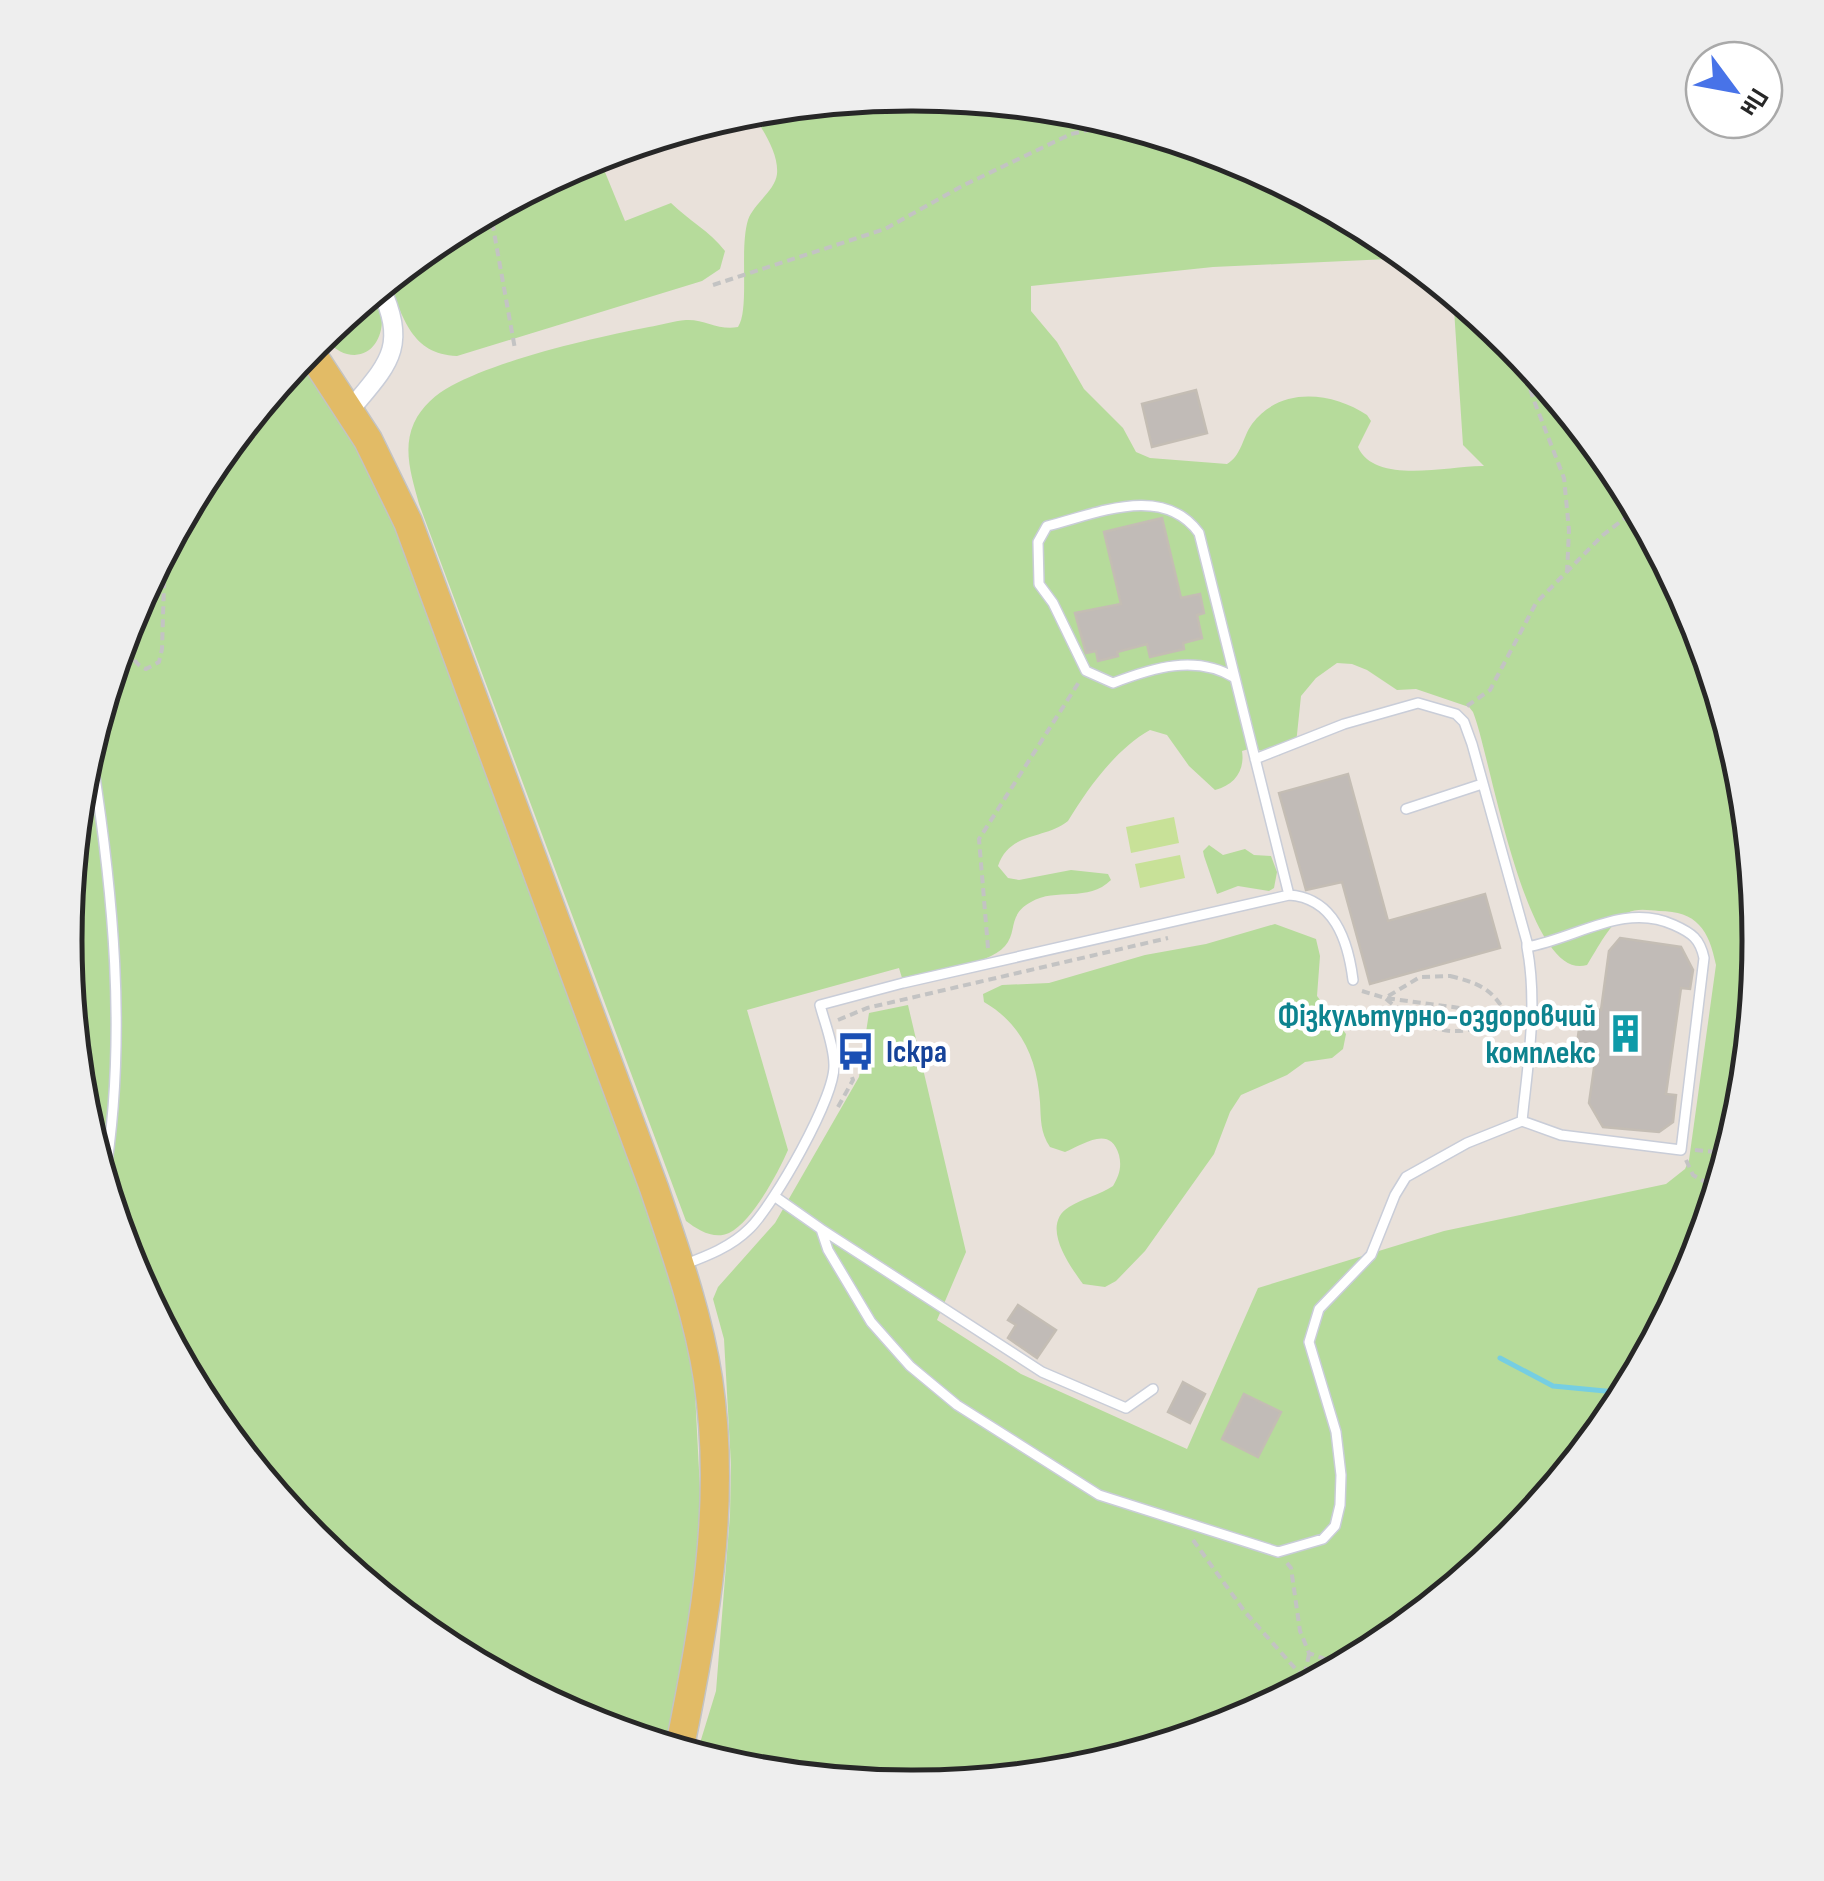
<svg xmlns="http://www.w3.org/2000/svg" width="1824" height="1881" viewBox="0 0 1824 1881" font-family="'Sofia Sans Condensed',sans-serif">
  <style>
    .green { fill: #b6db9b }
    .pitch { fill: #c8e198 }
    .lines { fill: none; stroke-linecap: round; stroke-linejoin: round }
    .stream { stroke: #76cee2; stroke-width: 5 }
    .building { fill: #c1bbb7; stroke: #c4bdb4; stroke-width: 2.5 }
    .service-casing { stroke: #c9cdd8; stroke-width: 12 }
    .minor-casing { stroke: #c9cdd8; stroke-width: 21 }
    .primary-casing { stroke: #c3c3c3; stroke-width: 31 }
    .path { stroke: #c3c3c3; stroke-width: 4; stroke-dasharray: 8 5; stroke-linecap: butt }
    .service { stroke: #fff; stroke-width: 9 }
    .minor { stroke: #fff; stroke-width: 18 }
    .primary { stroke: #e2bb66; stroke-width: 28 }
    .labels { text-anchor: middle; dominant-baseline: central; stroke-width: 9; stroke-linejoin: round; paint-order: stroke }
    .culture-label { font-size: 32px; font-weight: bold; fill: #0d838f; stroke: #fff; text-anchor: end }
    .transit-label { font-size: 32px; font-weight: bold; fill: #164399; stroke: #fff; text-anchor: start }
    .rim { fill: none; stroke: #272727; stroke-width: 5 }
  </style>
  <rect width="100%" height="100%" fill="#e9e1da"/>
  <!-- green -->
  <path class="green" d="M913,94L1078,110L1237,158L1383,237L1410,258L1213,267L1031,286V311L1057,342L1084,389L1123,428L1136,452L1150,458L1227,464C1242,455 1242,438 1252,424C1280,386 1332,392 1367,415L1371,421L1358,447C1375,486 1451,465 1484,466L1463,445L1453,294L1511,342L1617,470L1695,617L1743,776L1759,941L1743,1106L1694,1265L1616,1412L1511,1540L1382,1645L1236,1723L1077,1771L911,1787L746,1771L696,1756L716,1691L730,1515L731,1465L724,1339L713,1299L718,1287L775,1223L859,1077L869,1013L908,1005L966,1252L937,1320L1021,1374L1187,1449L1258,1288L1444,1231L1666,1184L1685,1169L1689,1160L1716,965C1709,930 1697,911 1659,911C1649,910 1636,908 1627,913C1609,924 1598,948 1587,965C1526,984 1490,753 1473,712L1469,707L1416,689L1397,690L1367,670L1352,664L1337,663L1316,678L1301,696L1296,744L1279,756L1252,748L1242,751C1245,770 1235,785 1215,790L1189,766L1167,735L1150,730C1116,749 1088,788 1068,821C1044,840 1010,831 998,866L1008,878L1019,880L1071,870L1108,874L1111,880C1088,903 1056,887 1031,902C1007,915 1018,931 1005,946C987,967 928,970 902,978L899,968L747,1010L788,1150C778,1173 752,1222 729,1233C714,1240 698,1230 686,1221L419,504C412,478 402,449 414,423C422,406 436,394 451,386C501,359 592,338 649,327C661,325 673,321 686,320C705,319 719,331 738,327C750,309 739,249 748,220C754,203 775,191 777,174C779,152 761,128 750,109Z
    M598,155L625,221L671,203C688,220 710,231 725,251L720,269L702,281L457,356C411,354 404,318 388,281L442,236Z
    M363,301L368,310L379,305C388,327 376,361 347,354C338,352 327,342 320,336Z
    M299,359L357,443L405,537L594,1049L682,1316L694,1373L701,1509L692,1615L668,1747L587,1723L441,1644L313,1539L207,1411L129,1264L81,1105L65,940L81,775L130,616L208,469Z
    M1209,845L1223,855L1245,849L1254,855L1271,856L1277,872L1274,888L1269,891L1238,886L1217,894L1204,856L1203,851Z
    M1275,924L1316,939L1320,956L1317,996L1346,1034L1343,1049L1332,1058L1305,1062L1287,1075L1241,1095L1230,1112L1214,1154L1145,1251L1116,1281L1105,1287L1083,1284C1069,1265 1040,1225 1069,1207C1083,1198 1100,1195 1113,1186C1119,1176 1122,1167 1119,1155C1110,1124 1083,1145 1065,1152L1050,1147C1040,1132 1041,1119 1040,1102C1037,1059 1022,1024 984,1002L983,994L1002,985L1049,983L1145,955L1206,944Z"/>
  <!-- pitch -->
  <path class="pitch" d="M1174,817L1179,843L1131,853L1126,827Z
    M1180,855L1185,878L1140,888L1135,864Z"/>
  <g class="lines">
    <!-- stream -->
    <path class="stream" d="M1500,1358L1553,1386L1626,1393"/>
  </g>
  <!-- building -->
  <path class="building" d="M1196,390L1207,433L1152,447L1142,404Z
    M1162,518L1181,598L1200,594L1204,613L1197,615L1202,638L1183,643L1184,649L1150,657L1147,644L1117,652L1118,656L1098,661L1096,651L1086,653L1075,613L1121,604L1104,532Z
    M1348,774L1388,921L1485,894L1500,948L1370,984L1342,882L1306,890L1279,793Z
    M1620,938L1681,947L1693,970L1690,989L1681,988L1666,1094L1676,1095L1673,1122L1659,1132L1603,1127L1589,1103L1597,1047L1577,1044L1582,1007L1601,1010L1609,951Z
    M1018,1305L1056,1330L1037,1358L1008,1338L1016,1325L1008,1320Z
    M1183,1382L1205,1394L1190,1423L1168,1412Z
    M1244,1394L1281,1412L1258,1457L1222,1439Z"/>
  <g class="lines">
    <defs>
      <path id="service" d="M1235,678C1196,654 1152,668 1113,683L1086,671L1053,603L1039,584L1038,542L1047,526C1096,514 1163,483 1199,533L1289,895
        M90,745C113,887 128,1039 104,1182
        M1255,759L1344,724L1418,703L1456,714L1464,722L1472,744L1527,942V947C1538,1005 1528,1062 1522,1121L1561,1135L1681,1150L1704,958C1700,939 1692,933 1674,925C1625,902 1577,938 1527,947
        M1406,809L1482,784
        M774,1196L821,1229L828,1250L871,1322L910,1366L957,1405L1099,1495L1278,1552L1323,1539L1335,1526L1340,1505L1341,1475L1336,1432L1309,1342L1319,1309L1371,1255L1395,1195L1406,1177L1467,1143L1522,1121
        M821,1229L1042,1372L1126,1408L1153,1389
        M683,1265C707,1256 731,1247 750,1228C774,1204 835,1098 834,1065C834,1046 825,1024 820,1005L903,983L1289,895C1334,898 1348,940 1353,980"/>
      <path id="minor" d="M350,410C389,363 408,348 380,286"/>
      <path id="primary" d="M308,348L368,440L408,522L654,1188C675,1250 698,1314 708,1379C727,1504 704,1629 679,1751"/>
    </defs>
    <!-- service casing -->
    <use href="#service" class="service-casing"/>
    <!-- minor casing -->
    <use href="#minor" class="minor-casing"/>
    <!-- primary casing -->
    <use href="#primary" class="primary-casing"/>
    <!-- path -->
    <path class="path" d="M490,210L515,349
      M713,285L885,229L964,185L1071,134L1120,123
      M1519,352L1533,398L1564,478L1569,530L1567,573
      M124,636C129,649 132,664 146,669L159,662L162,649L165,551
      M1467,706L1490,690L1536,603L1603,535L1637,509
      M988,948L979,839L1079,682
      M1450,976C1478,983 1492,988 1506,1014C1460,1044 1424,1032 1385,998L1420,977Z
      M1362,991L1385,998L1520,1016
      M1544,1019L1580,1024
      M838,1020L867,1008L1168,938
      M838,1107L853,1080L848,1066
      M1695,1150L1728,1153
      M1686,1160L1693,1175L1717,1189
      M1193,1540L1245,1612L1309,1684
      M1287,1563L1291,1568L1300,1631L1309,1653L1344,1666
      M1309,1654L1306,1669L1313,1682"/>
    <!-- service -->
    <use href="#service" class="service"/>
    <!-- minor -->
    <use href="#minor" class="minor"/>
    <!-- primary -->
    <use href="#primary" class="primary"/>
  </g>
  <!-- icons -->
  <defs>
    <symbol id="building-bare" viewBox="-9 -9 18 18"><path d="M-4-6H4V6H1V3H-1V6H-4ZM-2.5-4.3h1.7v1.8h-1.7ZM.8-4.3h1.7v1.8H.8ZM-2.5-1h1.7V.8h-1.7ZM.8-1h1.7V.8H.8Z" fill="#0f9aa8" stroke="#fff" stroke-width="2.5" paint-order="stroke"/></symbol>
    <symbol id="bus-bare" viewBox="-9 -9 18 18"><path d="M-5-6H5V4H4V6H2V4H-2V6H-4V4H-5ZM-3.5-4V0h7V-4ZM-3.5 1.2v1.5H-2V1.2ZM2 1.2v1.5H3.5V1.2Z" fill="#1a4fb4" stroke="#fff" stroke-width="2.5" paint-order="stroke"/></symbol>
  </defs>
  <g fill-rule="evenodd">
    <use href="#building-bare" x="1598" y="1006" width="55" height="55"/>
    <use href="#bus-bare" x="828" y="1024" width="55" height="55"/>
  </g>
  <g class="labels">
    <!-- culture labels -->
    <g class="culture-label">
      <text x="1596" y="1016">Фізкультурно-оздоровчий<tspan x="1596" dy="37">комплекс</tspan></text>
    </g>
    <!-- transit labels -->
    <g class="transit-label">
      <text x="886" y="1052">Іскра</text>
    </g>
  </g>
  <!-- crop -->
  <path d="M0 0H1824V1881H0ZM911 111H913A829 829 0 0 1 1742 940V941A829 829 0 0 1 913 1770H911A829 829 0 0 1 82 941V940A829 829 0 0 1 911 111Z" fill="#eee" fill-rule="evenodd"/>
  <path class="rim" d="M911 111H913A829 829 0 0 1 1742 940V941A829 829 0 0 1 913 1770H911A829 829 0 0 1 82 941V940A829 829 0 0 1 911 111Z"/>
  <!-- north arrow -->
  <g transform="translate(1734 90) rotate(122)"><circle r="48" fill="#ffffff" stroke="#a9a9a9" stroke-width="2.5"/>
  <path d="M0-8L18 38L0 25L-18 38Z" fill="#4873e8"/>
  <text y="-15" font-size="28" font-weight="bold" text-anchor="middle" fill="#272727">Пн</text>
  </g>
</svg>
